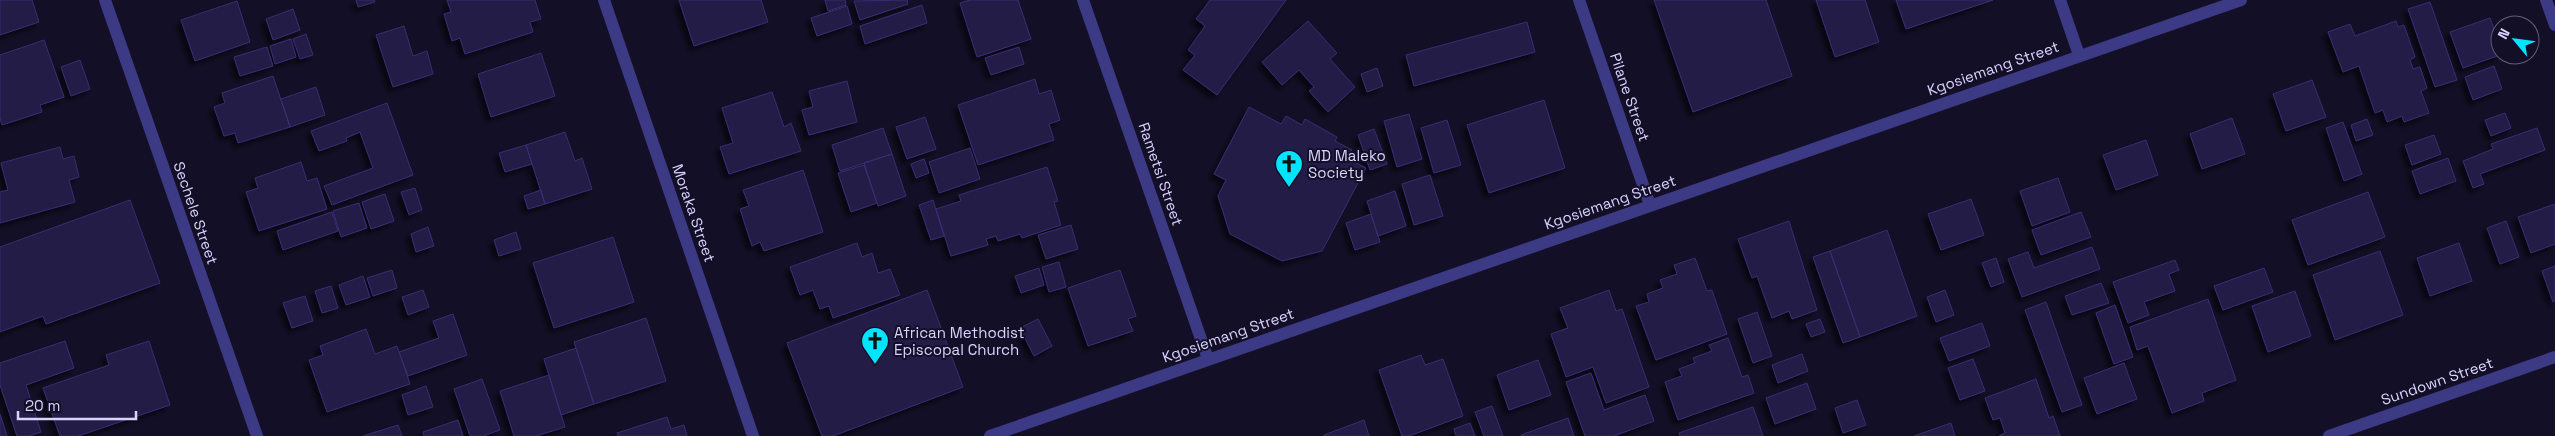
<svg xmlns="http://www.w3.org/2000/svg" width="2555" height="436" viewBox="0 0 2555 436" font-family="'Space Grotesk',sans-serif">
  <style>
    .building { fill: #241b47; stroke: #3b2d73; filter: url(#shadow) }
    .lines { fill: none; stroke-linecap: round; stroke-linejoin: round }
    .street { stroke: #3d3a85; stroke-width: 12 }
    .labels { text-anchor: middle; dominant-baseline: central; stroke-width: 4; stroke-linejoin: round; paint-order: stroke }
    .street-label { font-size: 15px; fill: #d9d4ff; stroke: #130f26 }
    .poi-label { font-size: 15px; fill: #d9d4ff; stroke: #130f26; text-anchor: start }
  </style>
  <defs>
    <filter id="shadow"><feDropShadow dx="-4.5" dy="4.5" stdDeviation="2.5" flood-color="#0009"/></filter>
  </defs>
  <rect width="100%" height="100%" fill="#130f26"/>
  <!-- building -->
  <path class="building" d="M0,0H32L39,22L0,35Z
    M356,0H374L375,2L358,7Z
    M447,0H535L541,19L530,22L533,32L465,54L460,38L452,41L444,14L451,12Z
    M679,0H761L768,22L694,46Z
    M825,0H845L846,5L828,11Z
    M907,0L908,4L860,20L854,1Z
    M970,0H1018L1031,39L977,57L960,3Z
    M1210,0H1286L1217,95L1183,70L1195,55L1188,50L1205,26L1196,19Z
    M1654,0H1766L1792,76L1693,112Z
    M1816,0H1865L1879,42L1835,57Z
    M1896,0H1993L1906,29Z
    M237,1L250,42L195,61L181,20Z
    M2430,2L2457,80L2435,87L2408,9Z
    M922,5L927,23L865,44L860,26Z
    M847,6L852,24L817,36L811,18Z
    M293,9L300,30L273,40L266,19Z
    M2490,18L2500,46V55L2463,68L2450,32Z
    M1308,21L1337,53L1330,59L1355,87L1328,112L1309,91L1314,87L1299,70L1282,85L1262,62Z
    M2396,21L2398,27L2404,25L2415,57L2410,60L2413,69L2420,67L2427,88L2421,91L2429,113L2404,122L2402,116L2387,122L2383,110L2375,113L2359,66L2343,72L2328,32L2350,24L2355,36Z
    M1527,22L1535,52L1414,86L1406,55Z
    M404,26L413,56L427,51L433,74L393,87L376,35Z
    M306,34L313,55L300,59L293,39Z
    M291,39L296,57L275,64L270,46Z
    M44,40L64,97L40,105L42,112L2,125L0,118V55Z
    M267,47L273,66L240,76L234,57Z
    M1019,47L1024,64L991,75L985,58Z
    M541,53L555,96L491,117L478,74Z
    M80,60L90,89L71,96L61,67Z
    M2494,66L2502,89L2473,100L2465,77Z
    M1377,68L1383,86L1367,92L1361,74Z
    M273,76L290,127L238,143L235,133L224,136L214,107L225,103L222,93Z
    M1035,79L1039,94L1051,90L1060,120L1049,124L1054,140L978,165L958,105Z
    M2312,80L2326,117L2286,131L2273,94Z
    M847,81L857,122L809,135L802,110L813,107L809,91Z
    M316,87L325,115L290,127L281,99Z
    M772,92L784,127L791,123L801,151L729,174L720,147L733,143L722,108Z
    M1544,100L1565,168L1489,193L1467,125Z
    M387,103L413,175L332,205L324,186L373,168L360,132L346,138L347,141L319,151L311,131Z
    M1249,107L1281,124L1286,116L1302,125L1305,119L1337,137L1335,141L1352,150L1347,158L1366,168L1322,251L1282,261L1230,234L1218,196L1226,180L1214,174Z
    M2505,113L2511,128L2491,136L2485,120Z
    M1409,114L1422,159L1397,167L1384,121Z
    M925,117L936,149L907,159L896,127Z
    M2232,118L2245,154L2202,169L2190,134Z
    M2367,119L2373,135L2356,141L2351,125Z
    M1447,120L1461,165L1434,173L1421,128Z
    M2343,122L2362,174L2344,181L2326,128Z
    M883,128L892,154L840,171L832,145Z
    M2537,128L2545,150L2480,174L2484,184L2473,188L2463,161L2493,149L2491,144Z
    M1374,129L1387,164L1370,170L1358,135Z
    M565,132L575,161L582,158L592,189L545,204L526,145Z
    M2434,135L2441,154L2412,165L2405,145Z
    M2146,140L2158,175L2116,190L2103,155Z
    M526,145L532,164L505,172L499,153Z
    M60,147L63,159L74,156L79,177L69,180L75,202L0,223V192L8,190L1,163Z
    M970,148L980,179L939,193L929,162Z
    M892,154L906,196L878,206L864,163Z
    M2448,158L2456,181L2420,194L2412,171Z
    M924,159L929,173L916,178L911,164Z
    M301,162L307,181L317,178L327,209L259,231L246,192L258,188L255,178Z
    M864,165L877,203L851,212L838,173Z
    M1047,167L1058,201L1054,202L1061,225L1022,238L1020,234L998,241L996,236L986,239L988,245L951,256L936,209L961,201L959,195Z
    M803,170L823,232L764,251L760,242L752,246L740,209L749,206L743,190Z
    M1430,175L1443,216L1414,225L1402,184Z
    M2058,178L2070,212L2032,226L2020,191Z
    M415,188L422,210L409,215L401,192Z
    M541,190L545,204L528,209L524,196Z
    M1395,191L1406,226L1378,236L1367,201Z
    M2368,192L2385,237L2308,265L2292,220Z
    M385,194L394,221L371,229L362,202Z
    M1971,199L1984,235L1941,250L1928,214Z
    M130,200L160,283L46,324L43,316L0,332V247Z
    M933,200L944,236L931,240L919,205Z
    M359,203L367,228L341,237L333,211Z
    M2555,204V244L2531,253L2518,217Z
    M332,212L338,231L283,250L277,231Z
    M2081,212L2091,237L2041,255L2032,230Z
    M1371,214L1380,242L1355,250L1346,223Z
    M1789,221L1817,310L1792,319L1789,311L1772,318L1757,276L1752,278L1738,239Z
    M2506,221L2519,257L2500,264L2487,228Z
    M1071,225L1078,249L1046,259L1038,235Z
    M428,227L434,246L416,252L411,234Z
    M1887,230L1917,316L1860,337L1830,251Z
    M516,232L521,249L499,256L494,240Z
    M613,237L634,302L554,328L533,263Z
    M857,243L862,257L872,253L878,273L890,269L900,295L833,318L829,306L820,309L813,290L800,295L790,267Z
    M2459,243L2472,281L2430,296L2417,258Z
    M2092,247L2100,269L2022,297L2008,259L2028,252L2034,268Z
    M1830,251L1860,337L1843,343L1813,257Z
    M2380,251L2403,315L2335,340L2313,275Z
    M1695,258L1707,291L1712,290L1727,334L1656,360L1636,306L1649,302L1647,294L1663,288L1660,280L1677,274L1674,265Z
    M1996,258L2004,282L1991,287L1982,263Z
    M2175,260L2179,270L2169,274L2175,291L2144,302L2149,315L2128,323L2113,282Z
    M1059,262L1066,287L1049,292L1042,267Z
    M2555,266V301L2553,302L2542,271Z
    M1039,268L1044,285L1021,293L1015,276Z
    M2264,268L2273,292L2223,310L2214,286Z
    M392,270L397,288L373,296L367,278Z
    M1120,270L1136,316L1128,319L1133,331L1088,346L1068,288Z
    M363,276L370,297L346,305L339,285Z
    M2101,283L2109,303L2072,315L2065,296Z
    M331,286L338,308L322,313L315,291Z
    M423,290L429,307L408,315L402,297Z
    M927,290L963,387L833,436H822L787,343Z
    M1609,290L1616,311L1622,309L1649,387L1606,403L1593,367L1566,377L1551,334L1568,328L1560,308Z
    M1945,290L1954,315L1936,322L1927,297Z
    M2295,291L2311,336L2268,352L2252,306Z
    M305,296L313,321L292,328L283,303Z
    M2208,299L2236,380L2202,393L2204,401L2172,413L2148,346L2137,350L2130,327Z
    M2046,302L2082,405L2062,412L2025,310Z
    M2115,305L2133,357L2114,364L2096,313Z
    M1757,312L1772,356L1753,363L1738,319Z
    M453,314L467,355L408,376L399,352L439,338L433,321Z
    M646,318L666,381L594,404L574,342Z
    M1038,319L1052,346L1034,356L1020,328Z
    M1820,319L1825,332L1811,337L1806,324Z
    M1982,323L1990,346L1949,361L1940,338Z
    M366,329L375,354L397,346L410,384L327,412L309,360L323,355L320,346Z
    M1728,338L1742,377L1748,375L1754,393L1678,420L1665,382L1682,376L1679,369L1695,363L1693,358L1712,351L1709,345Z
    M65,341L74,368L26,385L41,432L29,436H17L0,385V363Z
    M149,341L170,405L78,436H60L43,388L109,365L106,355Z
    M576,348L594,404L561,415L544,359Z
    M1802,354L1808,371L1778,383L1772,365Z
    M1421,355L1425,365L1443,359L1463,416L1409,436H1402L1379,370Z
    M1973,359L1985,391L1960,400L1948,368Z
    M1538,360L1551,395L1509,410L1497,375Z
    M2124,363L2137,399L2097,414L2084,378Z
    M1591,373L1604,410L1645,395L1654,421L1614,436H1585L1566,382Z
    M549,375L565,427L536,436H514L500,391Z
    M482,379L500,430L483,436H470L454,389Z
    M2036,379L2049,418L2053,416L2060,436H1999L2005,433L2000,418L1993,420L1985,398Z
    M1807,383L1816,409L1775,424L1766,398Z
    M426,386L433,407L408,415L402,395Z
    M1857,400L1866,425L1843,433L1835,408Z
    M1492,406L1503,436H1484L1475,412Z
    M1753,407L1763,436H1680L1679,433Z
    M0,414L7,436H0Z
    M667,417L671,429L684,425L687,436H618L617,433Z
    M1568,418L1574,436H1521V435Z
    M458,420L463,436H424L423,432Z
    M1364,420L1369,436H1324V435Z
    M1470,423L1475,436H1456L1454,429Z
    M1951,423L1955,436H1914Z
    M398,425L402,436H363Z"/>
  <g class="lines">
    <!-- street -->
    <path class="street" d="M105,0L257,436
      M604,0L753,436
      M1083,0L1208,359
      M1579,0L1650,205
      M2060,0L2079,55
      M2546,0L2555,25
      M990,436L2241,0
      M2329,436L2555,357"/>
  </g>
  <!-- icons -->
  <defs>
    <symbol id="church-pin" viewBox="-11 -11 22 30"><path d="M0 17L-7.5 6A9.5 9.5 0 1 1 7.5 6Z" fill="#00e5ff" stroke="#130f26"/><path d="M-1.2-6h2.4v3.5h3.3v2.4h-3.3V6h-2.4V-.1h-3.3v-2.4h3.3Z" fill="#111"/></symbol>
  </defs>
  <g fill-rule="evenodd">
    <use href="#church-pin" x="1273" y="148" width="32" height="43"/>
    <use href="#church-pin" x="859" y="325" width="32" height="43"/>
  </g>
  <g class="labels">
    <!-- street labels -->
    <g class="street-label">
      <text transform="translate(1993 68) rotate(-19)">Kgosiemang Street</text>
      <text transform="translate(1630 97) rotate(71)">Pilane Street</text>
      <text transform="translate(1161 174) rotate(71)">Rametsi Street</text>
      <text transform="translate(1610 202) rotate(-19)">Kgosiemang Street</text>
      <text transform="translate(196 213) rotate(71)">Sechele Street</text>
      <text transform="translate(694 213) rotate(71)">Moraka Street</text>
      <text transform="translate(1228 335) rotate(-19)">Kgosiemang Street</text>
      <text transform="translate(2437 381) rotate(-19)">Sundown Street</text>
    </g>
    <!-- poi labels -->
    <g class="poi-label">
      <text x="1308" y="155">MD Maleko<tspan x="1308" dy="17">Society</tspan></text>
      <text x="894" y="332">African Methodist<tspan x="894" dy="17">Episcopal Church</tspan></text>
    </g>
  </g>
  <!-- north arrow -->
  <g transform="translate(2515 40) rotate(299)"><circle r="24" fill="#130f26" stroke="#625e7d"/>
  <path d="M0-4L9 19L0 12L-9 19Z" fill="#00e5ff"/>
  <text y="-8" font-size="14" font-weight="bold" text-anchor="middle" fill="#d9d4ff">N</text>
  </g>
  <!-- scale -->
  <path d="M18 411v8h118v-8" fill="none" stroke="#d9d4ff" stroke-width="2.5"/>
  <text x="25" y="411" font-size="15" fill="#d9d4ff" stroke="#130f26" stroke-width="4" paint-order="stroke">20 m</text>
</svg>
